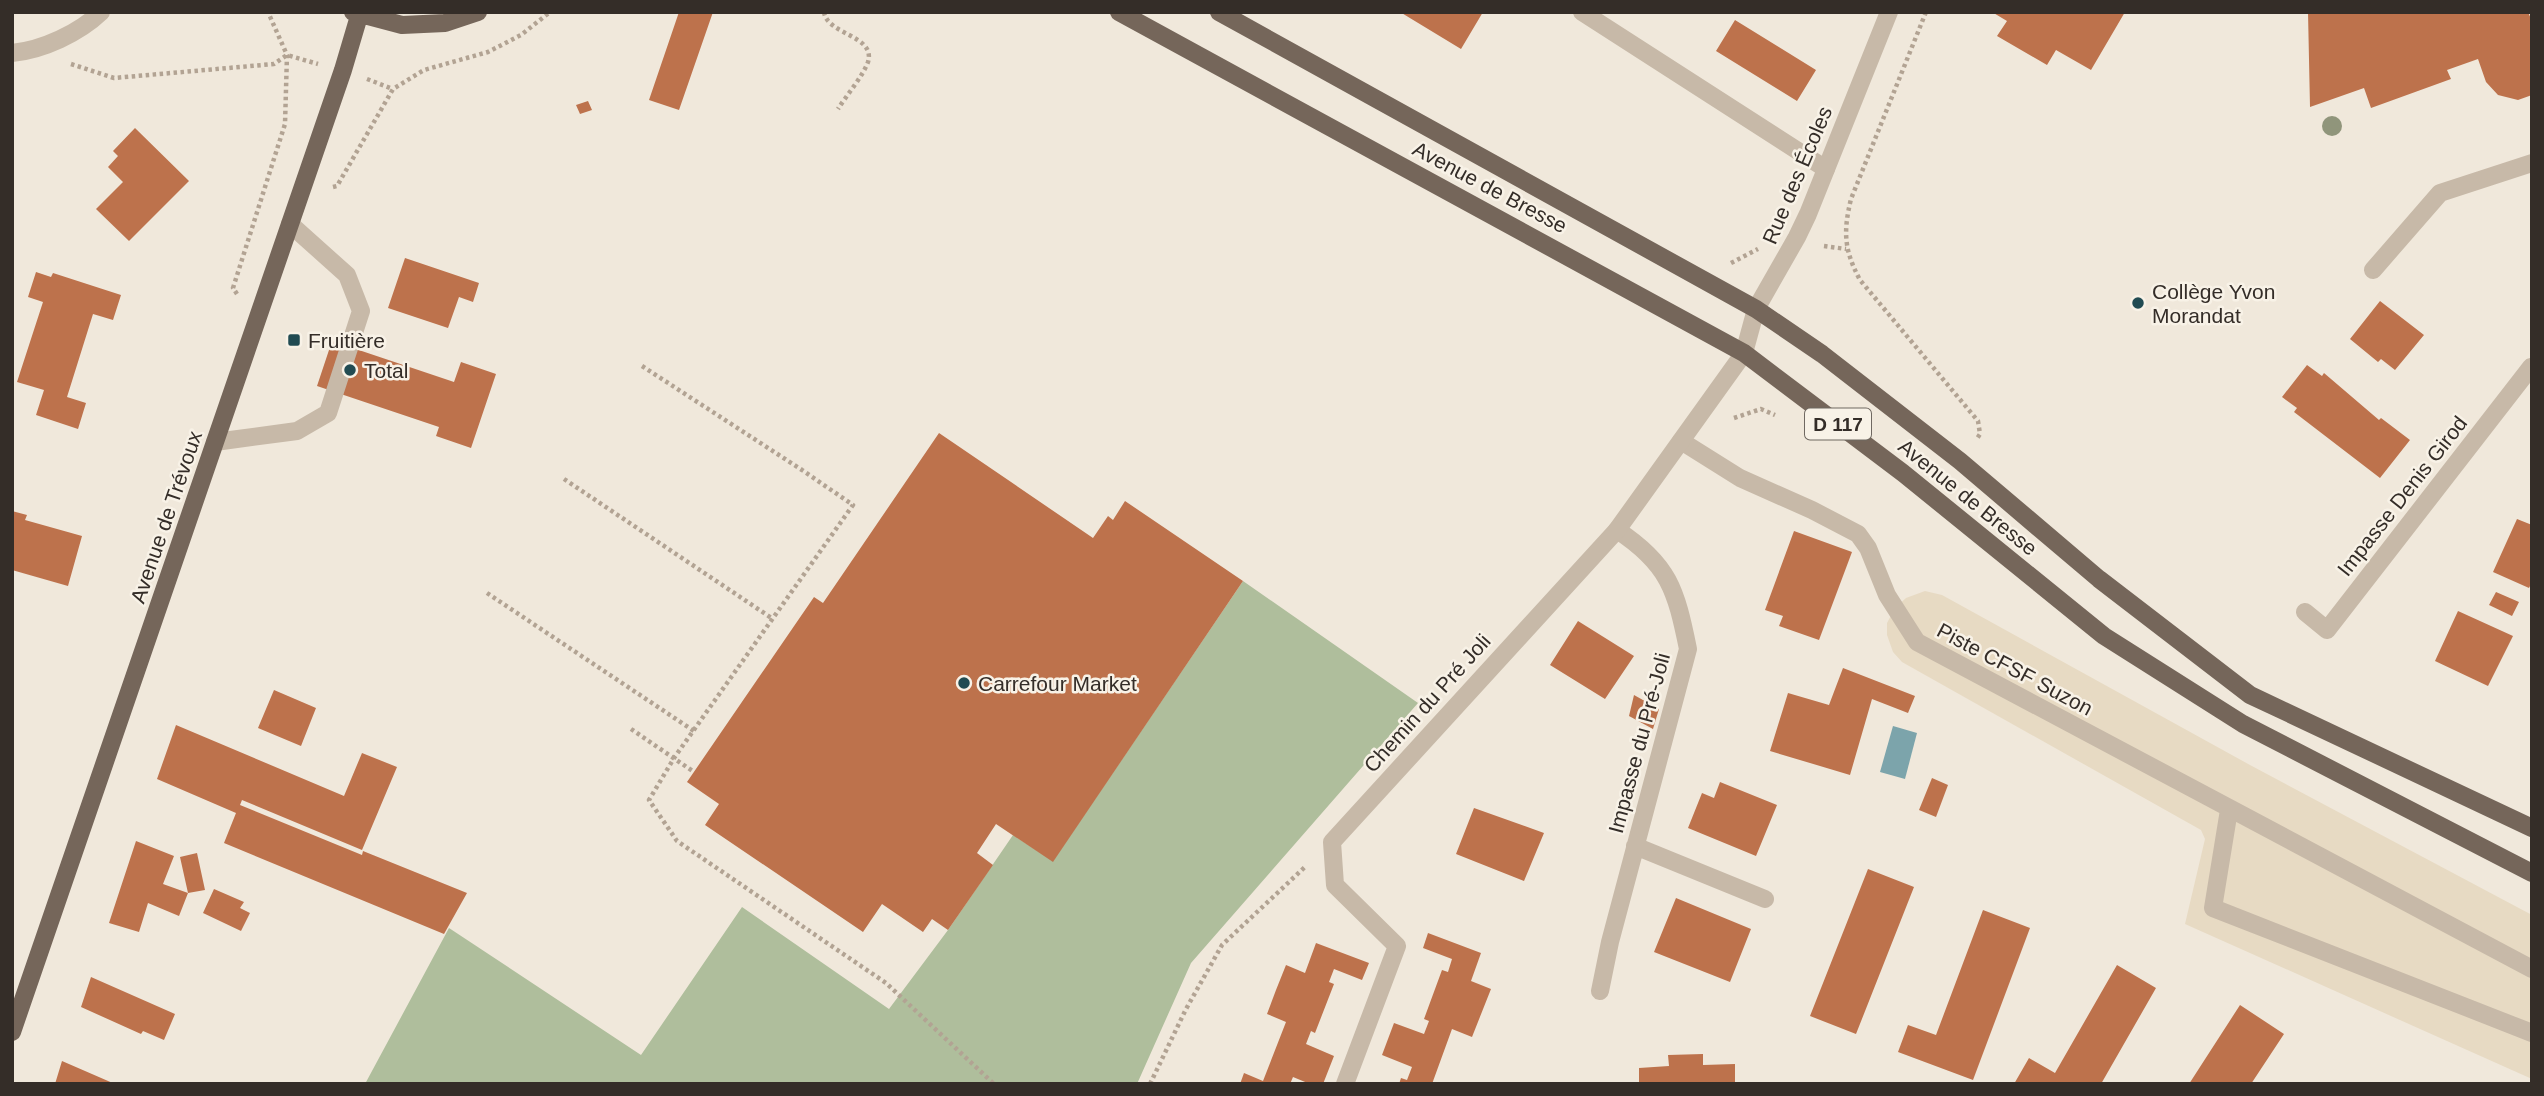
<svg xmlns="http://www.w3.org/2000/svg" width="2544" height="1096" viewBox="0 0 2544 1096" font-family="Helvetica,sans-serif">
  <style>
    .green { fill: #afbe9c }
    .plaza { fill: #e7dac3 }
    .water { fill: #7ca4ab }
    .building { fill: #bd724c }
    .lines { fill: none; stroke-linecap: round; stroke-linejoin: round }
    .path { stroke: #b2a393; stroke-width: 4.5; stroke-dasharray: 3.5 3.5; stroke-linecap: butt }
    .service { stroke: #c7b9a8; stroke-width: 18 }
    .minor { stroke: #c7b9a8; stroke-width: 18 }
    .primary { stroke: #75665a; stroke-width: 18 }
    .tree { fill: #90957b }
    .poi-dot { fill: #214b52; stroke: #f8f2e7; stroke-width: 2.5 }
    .labels { text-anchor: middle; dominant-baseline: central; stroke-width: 5; stroke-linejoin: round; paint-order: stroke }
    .shield { fill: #f8f2e7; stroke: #6f6861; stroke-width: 2 }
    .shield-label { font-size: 19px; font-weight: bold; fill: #342d28 }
    .street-label { font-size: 21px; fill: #342d28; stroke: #f8f2e7 }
    .poi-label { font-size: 21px; fill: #342d28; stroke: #f8f2e7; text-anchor: start }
  </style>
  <rect width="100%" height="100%" fill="#f0e8db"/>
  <!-- green -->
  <path class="green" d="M1243,581L1418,703L1191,963L1137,1084H365L449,928L641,1055L742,907L889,1009L948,930L1013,835L1053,861Z"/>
  <!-- plaza -->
  <path class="plaza" d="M1925,591L1942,595L2250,765L2532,915V1079L2185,924L2205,839L2201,830L1902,662L1893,652L1887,635V623L1895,608L1906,598Z"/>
  <!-- water -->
  <path class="water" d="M1893,726L1917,733L1905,779L1880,772Z"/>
  <!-- building -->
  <path class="building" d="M679,12H713L679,110L649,100Z
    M1400,12H1483L1461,49Z
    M1992,12H2125L2091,70L2056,50L2047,65L1997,36L2007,21Z
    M2308,12H2528L2532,21V95L2518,100L2498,95L2486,82L2478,59L2447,70L2451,79L2371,108L2364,88L2310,107Z
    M1735,20L1816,70L1797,101L1716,51Z
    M588,101L592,110L580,114L576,105Z
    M135,128L189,181L129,241L96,209L123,182L108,167L118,156L113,151Z
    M405,258L479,283L473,302L459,297L448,328L388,308Z
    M36,272L51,277L53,273L121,295L113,320L93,314L67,397L86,403L78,429L36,415L44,390L17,382L43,302L28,297Z
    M2380,301L2424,335L2395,370L2381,359L2378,362L2350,339Z
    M332,341L454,382L461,362L496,374L471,448L436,436L439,427L317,386Z
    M2307,365L2322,376L2324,373L2379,420L2381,418L2410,440L2380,478L2294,412L2297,408L2282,397Z
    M939,433L1093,538L1108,516L1113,520L1125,501L1243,581L1053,862L996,824L977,853L993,865L948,930L932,919L923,932L882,904L863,932L705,825L719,804L687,782L814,597L823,603Z
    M12,511L27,515L25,520L82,536L68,586L12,570Z
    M2517,519L2532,525V582L2529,588L2493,572Z
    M1794,531L1852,552L1819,640L1779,626L1783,616L1765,610Z
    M2496,592L2519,602L2512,616L2489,605Z
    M2458,611L2513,636L2488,686L2435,661Z
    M1578,621L1634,656L1605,699L1550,665Z
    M1843,668L1915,696L1908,713L1872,699L1850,775L1770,751L1788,693L1829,705Z
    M274,690L316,708L301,746L258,728Z
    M1634,695L1659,709L1653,729L1629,716Z
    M176,725L344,796L362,753L397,767L362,850L242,800L240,805L362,855L363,851L467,893L444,934L224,843L236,813L157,779Z
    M1932,778L1948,785L1936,817L1919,810Z
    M1720,782L1777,805L1756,856L1688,828L1702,793L1714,798Z
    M1474,808L1544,833L1524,881L1456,854Z
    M136,841L174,856L163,884L188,893L179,916L148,903L139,932L109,923Z
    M197,853L205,890L188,893L180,857Z
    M1868,869L1914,887L1856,1034L1810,1016Z
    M214,889L244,902L240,908L250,913L241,931L203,913Z
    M1676,898L1751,929L1730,982L1654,952Z
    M1983,910L2030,928L1973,1080L1898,1052L1908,1025L1936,1035Z
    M1428,933L1481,953L1471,981L1491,989L1472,1037L1452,1029L1432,1084H1399L1401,1078L1407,1080L1412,1067L1382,1055L1394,1023L1424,1034L1429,1021L1424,1019L1442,970L1448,972L1452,959L1423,948Z
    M1316,943L1369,963L1362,980L1334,969L1329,982L1334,984L1315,1033L1311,1031L1306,1044L1334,1056L1323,1084H1310L1293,1077L1290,1084H1240L1244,1073L1263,1081L1286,1022L1267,1014L1276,990L1286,965L1305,973Z
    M2117,965L2156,988L2101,1084H2014L2029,1058L2055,1073Z
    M91,977L175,1014L164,1040L143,1031L141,1034L81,1007Z
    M2240,1005L2284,1034L2251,1084H2189Z
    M1703,1054V1065L1735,1064V1084H1639V1068L1669,1066L1668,1055Z
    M62,1061L115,1084H55Z"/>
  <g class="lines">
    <!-- path -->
    <path class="path" d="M824,12C827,35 876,35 868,62C863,76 846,96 838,109
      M1926,12L1851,199C1843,232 1844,250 1860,280L1978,421L1980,434L1976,440
      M71,64L114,78L274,64L287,55L318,64
      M367,79L393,89
      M333,187L337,186L393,89L424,70L488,52L521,35L550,12
      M1824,246L1846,249
      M1731,263L1758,249
      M237,294L233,288L285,124L287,55L268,12
      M642,366L802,470L853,505L674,758L649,800L677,841L886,983L994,1084
      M1734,418L1761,409L1775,415
      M564,479L773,619
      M487,593L694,731
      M631,729L694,772
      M1150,1084L1186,1009L1222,945L1306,866"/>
    <!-- service -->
    <path class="service" d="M1582,12L1826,169
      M2373,270L2440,193L2532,163
      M1681,441L1740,478L1812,510L1858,534L1868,548L1887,595L1917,642L2532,969
      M215,442L297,431L328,413L361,311L347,275L290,224
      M2305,612L2327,630L2531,367
      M2229,810L2213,908L2532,1033
      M1635,846L1765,899
      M1600,991L1610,942L1688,649C1676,590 1669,564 1617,530"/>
    <!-- minor -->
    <path class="minor" d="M12,53C43,50 79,33 101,12
      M1345,1084L1397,946L1335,885L1332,842L1617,530L1744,353L1756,309L1797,237L1808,214L1889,12"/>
    <!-- primary -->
    <path class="primary" d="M353,12L402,25L445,23L478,12
      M1119,12L1744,353L1903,473L2104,636L2243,724L2532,873
      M1219,12L1756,309L1822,354L1960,461L2099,579L2250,695L2532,828
      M12,1032L343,70L359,16"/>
  </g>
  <!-- trees -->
  <circle class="tree" cx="2332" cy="126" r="10"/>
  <!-- markers -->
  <g class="poi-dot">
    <circle cx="2138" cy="303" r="7"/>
    <rect x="287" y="333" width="14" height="14" rx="3.5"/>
    <circle cx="350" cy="370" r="7"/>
    <circle cx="964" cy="683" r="7"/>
  </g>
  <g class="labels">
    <!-- shield labels -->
    <rect class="shield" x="1805" y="408.5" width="66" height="31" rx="5"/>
    <g class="shield-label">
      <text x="1838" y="424">D 117</text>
    </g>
    <!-- street labels -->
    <g class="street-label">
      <text transform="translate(1797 175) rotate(-67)">Rue des Écoles</text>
      <text transform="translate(1490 187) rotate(28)">Avenue de Bresse</text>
      <text transform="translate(2402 496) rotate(-52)">Impasse Denis Girod</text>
      <text transform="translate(1968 497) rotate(39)">Avenue de Bresse</text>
      <text transform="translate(166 517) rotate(-71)">Avenue de Trévoux</text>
      <text transform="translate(2015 669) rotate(28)">Piste CFSF Suzon</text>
      <text transform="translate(1427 703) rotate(-48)">Chemin du Pré Joli</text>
      <text transform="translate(1639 743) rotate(-75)">Impasse du Pré-Joli</text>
    </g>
    <!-- poi labels -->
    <g class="poi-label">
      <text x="2152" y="291">Collège Yvon<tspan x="2152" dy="24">Morandat</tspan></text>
      <text x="308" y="340">Fruitière</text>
      <text x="364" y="370">Total</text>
      <text x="978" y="683">Carrefour Market</text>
    </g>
  </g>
  <!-- border -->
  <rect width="2544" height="1096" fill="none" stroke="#342d28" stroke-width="28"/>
</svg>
